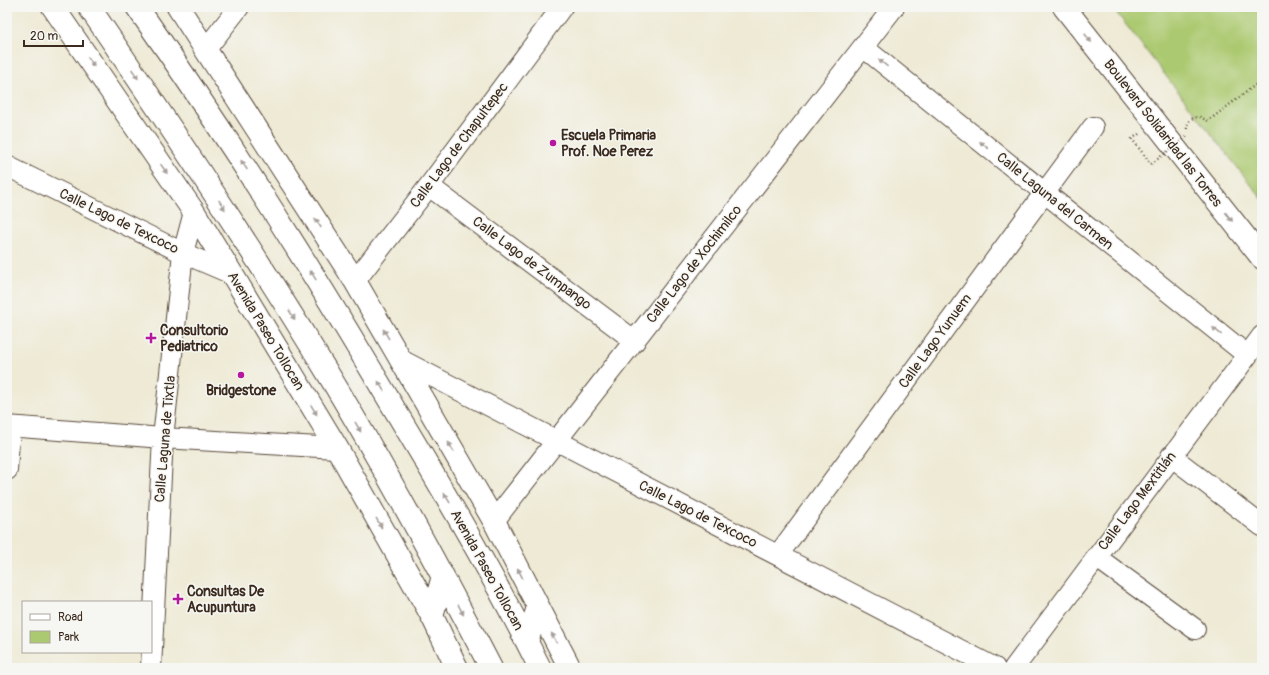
<svg xmlns="http://www.w3.org/2000/svg" width="1269" height="675" viewBox="0 0 1269 675" font-family="Pangolin,sans-serif">
  <style>
    .green { fill: #abc970; stroke: #737a47 }
    .lines { fill: none; stroke-linecap: round; stroke-linejoin: round }
    .street-casing { stroke: #564739; stroke-width: 22 }
    .secondary-casing { stroke: #564739; stroke-width: 24 }
    .highway-casing { stroke: #564739; stroke-width: 24 }
    .path { stroke: #564739; stroke-width: 2.5; stroke-dasharray: 1 3; stroke-linecap: butt }
    .street { stroke: #fff; stroke-width: 20 }
    .secondary { stroke: #fff; stroke-width: 22 }
    .highway { stroke: #fff; stroke-width: 22 }
    .path-bridge { stroke: #564739; stroke-width: 2.5; stroke-dasharray: 1 3; stroke-linecap: butt }
    .oneway { fill: #a79f9a }
    .poi-dot { fill: #b5179e; stroke: #f6f6f2; stroke-width: 1.5 }
    .labels { text-anchor: middle; dominant-baseline: central; stroke-width: 3; stroke-linejoin: round; paint-order: stroke }
    .street-label { font-size: 14px; fill: #3b2a1e; stroke: #f6f6f2 }
    .poi-label { font-size: 14px; font-weight: bold; fill: #3b2a1e; stroke: #f6f6f2; text-anchor: start }
  </style>
  <rect width="100%" height="100%" fill="#f6f6f2"/>
  <filter id="ink" filterUnits="userSpaceOnUse"><feTurbulence type="fractalNoise" baseFrequency=".025" numOctaves="2"/><feDisplacementMap in="SourceGraphic" scale="8" xChannelSelector="R" yChannelSelector="G"/><feConvolveMatrix kernelMatrix="1 2 1 2 8 2 1 2 1" color-interpolation-filters="sRGB"/></filter>
  <filter id="wash" filterUnits="userSpaceOnUse"><feTurbulence type="fractalNoise" baseFrequency=".012" numOctaves="4" result="noise"/><feDisplacementMap in="SourceGraphic" scale="16" xChannelSelector="R" yChannelSelector="G"/><feGaussianBlur stdDeviation="0.9" result="paint"/><feColorMatrix in="noise" values="0 0 0 0 0 0 0 0 0 0 0 0 0 0 0 0 0 1.4 0 .05"/><feComposite in="paint" operator="in"/></filter>
  <g filter="url(#wash)">
    <rect width="100%" height="100%" fill="#eeead5"/>
    <!-- green -->
    <path class="green" d="M1112,7H1262V199Z"/>
  </g>
  <g filter="url(#ink)">
    <g class="lines">
      <defs>
        <path id="street" d="M863,47L1247,355
          M206,49L239,7
          M7,166L183,253L232,274
          M429,186L635,341
          M355,281L429,186L562,7
          M401,360L995,668
          M7,426L163,438L337,448
          M1171,456L1262,526
          M7,470L10,426
          M494,521L894,7
          M778,555L1093,127
          M1096,557L1195,629
          M151,668L163,438L183,253L194,212
          M1014,668L1262,336"/>
        <path id="secondary" d="M53,7L194,212L232,274L337,448L432,616L457,668
          M178,7L355,281L494,521L570,668
          M1064,7L1262,258"/>
        <path id="highway" d="M89,7C171,127 252,248 327,372C385,468 439,568 491,668
          M137,7C229,138 314,273 395,410C446,495 496,580 540,668
          M432,616L443,576
          M527,642L538,607"/>
      </defs>
      <!-- street casing -->
      <use href="#street" class="street-casing"/>
      <!-- secondary casing -->
      <use href="#secondary" class="secondary-casing"/>
      <!-- highway casing -->
      <use href="#highway" class="highway-casing"/>
      <!-- path -->
      <path class="path" d="M1187,129C1187,120 1192,117 1200,117L1208,121L1262,80
        M1139,134L1132,139L1151,164"/>
      <!-- street -->
      <use href="#street" class="street"/>
      <!-- secondary -->
      <use href="#secondary" class="secondary"/>
      <!-- highway -->
      <use href="#highway" class="highway"/>
      <!-- path-bridge -->
      <path class="path-bridge" d="M1151,164L1189,135"/>
    </g>
    <!-- one-way arrows -->
    <defs><path id="oneway-solid" d="M-6-.8H1V-3.2L6.5 0L1 3.2V.8H-6Z"/></defs>
    <g class="oneway">
      <use href="#oneway-solid" transform="translate(1088 38) rotate(52)"/>
      <use href="#oneway-solid" transform="translate(91 62) rotate(55)"/>
      <use href="#oneway-solid" transform="translate(883 63) rotate(-141)"/>
      <use href="#oneway-solid" transform="translate(135 74) rotate(56)"/>
      <use href="#oneway-solid" transform="translate(984 145) rotate(-141)"/>
      <use href="#oneway-solid" transform="translate(244 165) rotate(-124)"/>
      <use href="#oneway-solid" transform="translate(164 169) rotate(55)"/>
      <use href="#oneway-solid" transform="translate(222 205) rotate(57)"/>
      <use href="#oneway-solid" transform="translate(1229 217) rotate(52)"/>
      <use href="#oneway-solid" transform="translate(318 223) rotate(-123)"/>
      <use href="#oneway-solid" transform="translate(313 275) rotate(-122)"/>
      <use href="#oneway-solid" transform="translate(292 315) rotate(58)"/>
      <use href="#oneway-solid" transform="translate(1217 331) rotate(-141)"/>
      <use href="#oneway-solid" transform="translate(386 334) rotate(-120)"/>
      <use href="#oneway-solid" transform="translate(381 386) rotate(-121)"/>
      <use href="#oneway-solid" transform="translate(314 410) rotate(59)"/>
      <use href="#oneway-solid" transform="translate(358 427) rotate(60)"/>
      <use href="#oneway-solid" transform="translate(451 447) rotate(-120)"/>
      <use href="#oneway-solid" transform="translate(447 498) rotate(-121)"/>
      <use href="#oneway-solid" transform="translate(379 523) rotate(60)"/>
      <use href="#oneway-solid" transform="translate(520 573) rotate(-117)"/>
      <use href="#oneway-solid" transform="translate(461 610) rotate(62)"/>
      <use href="#oneway-solid" transform="translate(554 638) rotate(-118)"/>
    </g>
  </g>
  <!-- markers -->
  <g class="poi-dot">
    <circle cx="553" cy="143" r="4"/>
    <path d="M149 332h4v4h4v4h-4v4h-4v-4h-4v-4h4z"/>
    <circle cx="241" cy="375" r="4"/>
    <path d="M176 593h4v4h4v4h-4v4h-4v-4h-4v-4h4z"/>
  </g>
  <g class="labels">
    <!-- street labels -->
    <g class="street-label">
      <text transform="translate(1163 133) rotate(52)">Boulevard Solidaridad las Torres</text>
      <text transform="translate(459 145) rotate(-53)">Calle Lago de Chapultepec</text>
      <text transform="translate(1055 201) rotate(39)">Calle Laguna del Carmen</text>
      <text transform="translate(119 221) rotate(26)">Calle Lago de Texcoco</text>
      <text transform="translate(532 263) rotate(37)">Calle Lago de Zumpango</text>
      <text transform="translate(694 264) rotate(-52)">Calle Lago de Xochimilco</text>
      <text transform="translate(266 331) rotate(59)">Avenida Paseo Tollocan</text>
      <text transform="translate(935 341) rotate(-54)">Calle Lago Yunuem</text>
      <text transform="translate(165 439) rotate(-85)">Calle Laguna de Tixtla</text>
      <text transform="translate(1137 501) rotate(-53)">Calle Lago Mextitlán</text>
      <text transform="translate(698 514) rotate(27)">Calle Lago de Texcoco</text>
      <text transform="translate(487 570) rotate(61)">Avenida Paseo Tollocan</text>
    </g>
    <!-- poi labels -->
    <g class="poi-label">
      <text x="561" y="135">Escuela Primaria<tspan x="561" dy="16">Prof. Noe Perez</tspan></text>
      <text x="160" y="330">Consultorio<tspan x="160" dy="16">Pediatrico</tspan></text>
      <text x="241" y="390" text-anchor="middle">Bridgestone</text>
      <text x="187" y="591">Consultas De<tspan x="187" dy="16">Acupuntura</tspan></text>
    </g>
  </g>
  <!-- margin -->
  <rect width="1269" height="675" fill="none" stroke="#f6f6f2" stroke-width="24"/>
  <!-- legend -->
  <rect x="22" y="601" width="130" height="52" fill="#f6f6f2" stroke="#aba49d"/>
  <rect x="30" y="614" width="20" height="6" fill="#ffffff" stroke="#aba49d"/>
  <text x="58" y="621" font-size="12" fill="#3b2a1e">Road</text>
  <rect x="30" y="631" width="20" height="12" fill="#abc970" stroke="#aba49d"/>
  <text x="58" y="641" font-size="12" fill="#3b2a1e">Park</text>
  <!-- scale -->
  <path d="M24 40v6h59v-6" fill="none" stroke="#3b2a1e" stroke-width="2"/>
  <text x="30" y="40" font-size="12" fill="#3b2a1e" stroke="#f6f6f2" stroke-width="3" paint-order="stroke">20 m</text>
</svg>
